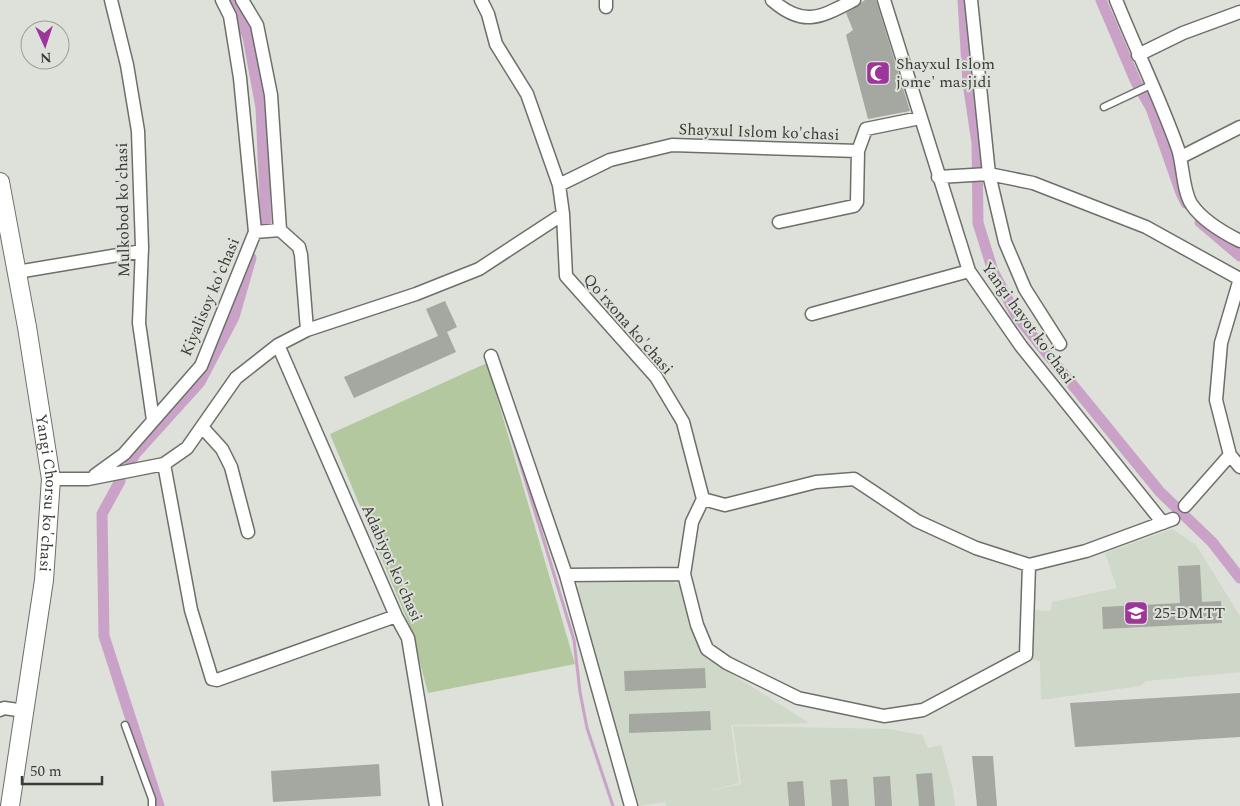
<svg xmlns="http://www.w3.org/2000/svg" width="1240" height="806" viewBox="0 0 1240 806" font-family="Spectral,serif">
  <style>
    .built { fill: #d0d8c9 }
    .green { fill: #b3c89f }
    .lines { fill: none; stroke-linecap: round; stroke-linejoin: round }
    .stream { stroke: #caa2c7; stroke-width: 3 }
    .canal { stroke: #caa2c7; stroke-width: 11 }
    .building { fill: #a4a8a0 }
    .service-casing { stroke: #6c7069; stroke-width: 9 }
    .minor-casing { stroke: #6c7069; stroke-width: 15 }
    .secondary-casing { stroke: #6c7069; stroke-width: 20 }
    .service { stroke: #fff; stroke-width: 6 }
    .minor { stroke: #fff; stroke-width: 12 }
    .secondary { stroke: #fff; stroke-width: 18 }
    .labels { text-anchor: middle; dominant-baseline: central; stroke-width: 4; stroke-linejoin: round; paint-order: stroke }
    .poi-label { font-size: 16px; fill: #393b38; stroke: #dde1d9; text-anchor: start }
    .street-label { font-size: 16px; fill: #393b38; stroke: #dde1d9 }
  </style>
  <rect width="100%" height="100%" fill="#dde1d9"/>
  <!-- built -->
  <path class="built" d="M1172,529L1196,545L1240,616V672L1147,681L1140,686L1041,700L1040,661L1031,660L1034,610L1051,611L1052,602L1117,588L1105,553Z
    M670,581L681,586L708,659L809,723L731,725L739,783L705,792L741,784L733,726L889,729L922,735L928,748L941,745L953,790L955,806H666L665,802L639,806L577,593L579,583Z"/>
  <!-- green -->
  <path class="green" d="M487,363L575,664L428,693L411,629L330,434Z"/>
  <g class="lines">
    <!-- stream -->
    <path class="stream" d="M511,433L574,640L580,692L587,728L613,806"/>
    <!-- canal -->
    <path class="canal" d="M231,0L248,37L261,108L266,223
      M963,0L968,83L977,143L978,223L993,271L1016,315L1049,356L1160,492L1212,542L1240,578
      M1101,0L1136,82L1151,108L1181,193L1186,203
      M1200,222L1240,256
      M130,463L135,454L200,382L234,317L251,258
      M120,481L102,514L104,636L159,806"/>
  </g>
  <!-- building -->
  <path class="building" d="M865,0H876L910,111L868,119L846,35L853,30L846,13Z
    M445,301L457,327L447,332L456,352L354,398L344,377L438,336L426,309Z
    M1200,565L1202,602L1221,601L1222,623L1103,629L1102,607L1180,603L1178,566Z
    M705,668L706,688L625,691L624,671Z
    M1240,693V737L1075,747L1070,703Z
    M710,711L711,730L629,733V714Z
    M972,756H993L997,806H977Z
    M379,764L381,796L273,802L271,771Z
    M932,773L935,806H919L916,774Z
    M890,776L892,806H875L873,777Z
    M847,779L849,806H832L830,780Z
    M803,781L805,806H789L787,782Z"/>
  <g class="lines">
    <defs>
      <path id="service" d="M1104,107L1153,84
        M125,725L152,799V806"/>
      <path id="minor" d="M111,0L127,65L138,131L142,247L139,323L153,420
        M222,0L230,16L240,78L255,232
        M242,0L257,25L271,95L280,230L299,247L301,255L307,330
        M481,0L488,14L496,44L527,94L559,185L563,214L566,276L656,377L683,422L703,499
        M772,0C804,28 821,17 854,0
        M884,0L969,271L1021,346L1163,523
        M971,0L989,174L1005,242L1025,289L1060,344
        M1116,0C1136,50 1160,98 1178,149C1183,164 1183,193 1192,205C1203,221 1222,232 1240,241
        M606,7V0
        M1138,55L1183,33L1240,12
        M1181,157L1240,127
        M938,177L989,174L1033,183L1146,227L1238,278L1239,282L1221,343L1216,400L1230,455L1185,506
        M559,185L610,160L672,145L858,151L866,129L920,118
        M779,222L854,206L857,202L858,151
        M17,272L142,251
        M812,314L969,271
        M278,345L396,616L408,638L436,806
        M491,356L566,575L631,806
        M202,427L222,449L231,467L248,532
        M1230,455L1240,467
        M164,464L191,610L212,679L217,680L396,616
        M95,475L124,454L201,366L255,232L280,230
        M51,479H88L164,464L187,448L236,378L278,345L307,330L416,294L479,269L563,214
        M703,499L692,522L684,574L697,625L707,649L727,663L798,698L884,716L923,710L1026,655L1029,565
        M703,499L725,505L816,482L854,479L917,521L976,548L1029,565L1086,551L1173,519
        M566,575L684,574
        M0,710L4,708L25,711"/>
      <g id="secondary">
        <path id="s1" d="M0,182L27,327L51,479L44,580L10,806"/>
      </g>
    </defs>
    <!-- service casing -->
    <use href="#service" class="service-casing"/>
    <!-- minor casing -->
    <use href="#minor" class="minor-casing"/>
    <!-- secondary casing -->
    <use href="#secondary" class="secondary-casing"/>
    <!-- service -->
    <use href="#service" class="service"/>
    <!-- minor -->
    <use href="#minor" class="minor"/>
    <!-- secondary -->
    <use href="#secondary" class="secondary"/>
  </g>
  <!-- icons -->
  <defs>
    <symbol id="mosque-square" viewBox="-11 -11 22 22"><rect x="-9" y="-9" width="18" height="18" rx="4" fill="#9c369a" stroke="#dde1d9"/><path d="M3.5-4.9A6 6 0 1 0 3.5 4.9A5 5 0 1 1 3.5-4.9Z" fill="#fff"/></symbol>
    <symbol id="school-square" viewBox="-11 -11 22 22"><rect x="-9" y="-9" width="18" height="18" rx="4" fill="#9c369a" stroke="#dde1d9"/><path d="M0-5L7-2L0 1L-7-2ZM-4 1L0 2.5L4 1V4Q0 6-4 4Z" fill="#fff"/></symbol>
  </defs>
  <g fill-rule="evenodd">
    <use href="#mosque-square" x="864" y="59" width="28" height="28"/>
    <use href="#school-square" x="1122" y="599" width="28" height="28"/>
  </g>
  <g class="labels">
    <!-- poi labels -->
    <g class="poi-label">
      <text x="896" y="64">Shayxul Islom<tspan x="896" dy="18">jome' masjidi</tspan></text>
      <text x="1154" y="613">25-DMTT</text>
    </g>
    <!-- street labels -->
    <g class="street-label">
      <text transform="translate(759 132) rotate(2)">Shayxul Islom ko'chasi</text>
      <text transform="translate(123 210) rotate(-91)">Mulkobod ko'chasi</text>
      <text transform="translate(210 297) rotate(-67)">Kiyalisoy ko'chasi</text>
      <text transform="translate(1028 323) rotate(54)">Yangi hayot ko'chasi</text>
      <text transform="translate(628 324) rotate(49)">Qo'rxona ko'chasi</text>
      <text stroke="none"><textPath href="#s1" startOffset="315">Yangi Chorsu ko'chasi</textPath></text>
      <text transform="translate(392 563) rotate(66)">Adabiyot ko'chasi</text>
    </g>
  </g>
  <!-- north arrow -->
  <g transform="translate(45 45) rotate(177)"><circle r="24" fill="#dde1d9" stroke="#9b9f99"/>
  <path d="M0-4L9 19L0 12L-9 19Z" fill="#9c369a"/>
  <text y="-8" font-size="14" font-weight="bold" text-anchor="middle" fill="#393b38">N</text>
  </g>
  <!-- scale -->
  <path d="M22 776v8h80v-8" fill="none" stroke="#393b38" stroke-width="2.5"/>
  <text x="30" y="776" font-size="15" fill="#393b38" stroke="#dde1d9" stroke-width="4" paint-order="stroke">50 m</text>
</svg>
